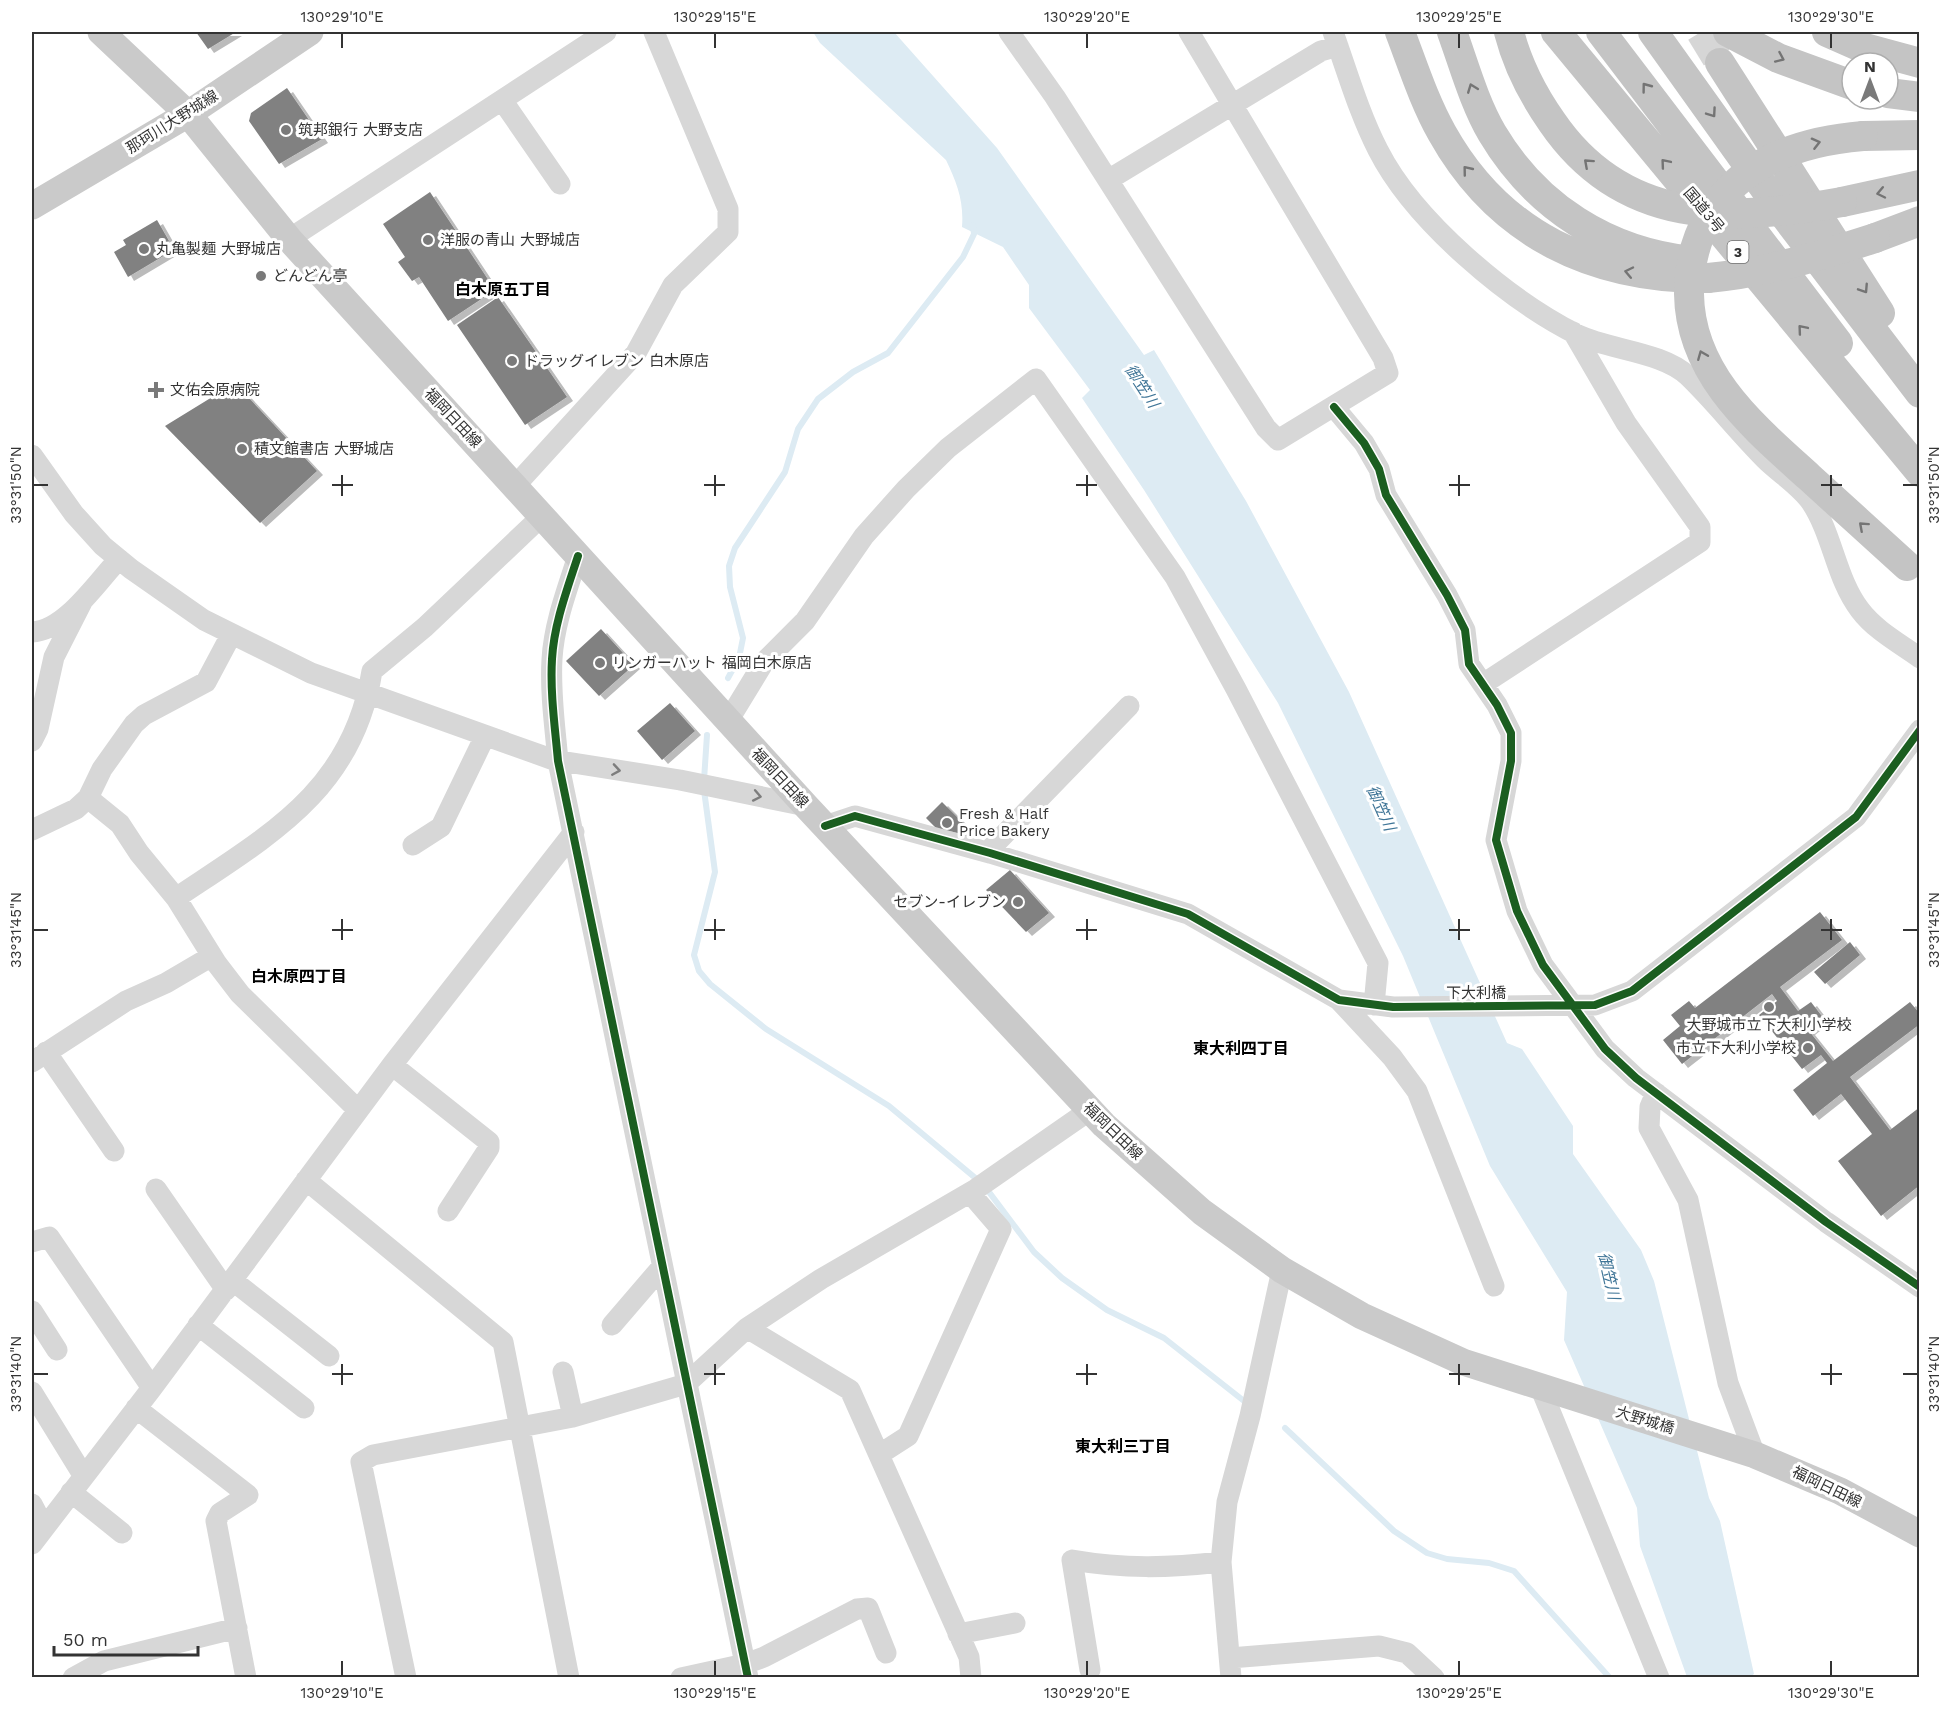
<svg xmlns="http://www.w3.org/2000/svg" width="1951" height="1709" viewBox="0 0 1951 1709" font-family="'Work Sans','Noto Sans JP',sans-serif">
  <style>
    .water { fill: #ddebf3 }
    .lines { fill: none; stroke-linecap: round; stroke-linejoin: round }
    .stream { stroke: #ddebf3; stroke-width: 6 }
    .building { fill: #818181; filter: url(#shadow) }
    .highway-tunnel { stroke: #d6d6d6; stroke-width: 30; stroke-dasharray: 30 15; stroke-linecap: butt }
    .minor { stroke: #d7d7d7; stroke-width: 21 }
    .major { stroke: #cacaca; stroke-width: 27 }
    .highway { stroke: #c4c4c4; stroke-width: 30 }
    .highway-bridge { stroke: #c4c4c4; stroke-width: 30 }
    .cycleway-casing { stroke: #fff; stroke-width: 11 }
    .cycleway { stroke: #1b5e20; stroke-width: 8 }
    .oneway { stroke: #747474 }
    .oneway2 { stroke: #7d7d7d }
    .ticks { fill: none; stroke: #333; stroke-width: 2 }
    .poi-dot { fill: #7a7a7a; stroke: #fff; stroke-width: 2 }
    .labels { text-anchor: middle; dominant-baseline: central; stroke-width: 6; stroke-linejoin: round; paint-order: stroke }
    .shield { fill: #fff; stroke: #707070; stroke-width: 1.5 }
    .shield-label { font-size: 14px; font-weight: bold; fill: #333 }
    .street-label { font-size: 15px; fill: #333; stroke: #fff }
    .poi-label { font-size: 15px; fill: #333; stroke: #fff; text-anchor: start }
    .neighbourhood-label { font-size: 16px; font-weight: bold; fill: #000; stroke: #fff }
    .water-label { font-size: 16px; font-style: italic; fill: #3f7597; stroke: #fff }
    .neatline { fill: none; stroke: #333; stroke-width: 2 }
    .ticks-label { font-size: 15px; text-anchor: middle; fill: #333 }
  </style>
  <defs>
    <filter id="shadow"><feDropShadow dx="6" dy="4" stdDeviation="0" flood-color="#0004"/></filter>
  </defs>
  <rect width="100%" height="100%" fill="#fff"/>
  <!-- water -->
  <path class="water" d="M813,32H894L997,148L1144,355L1154,350L1246,501L1349,692L1507,1043L1522,1049L1573,1126V1154L1641,1250L1654,1281L1709,1498L1720,1521L1754,1674L1750,1677H1687L1640,1546L1637,1508L1564,1340L1567,1292L1490,1166L1403,956L1278,703L1144,490L1082,398L1090,390L1029,308V285L1003,247L962,227C964,201 957,183 946,160L820,43Z"/>
  <g class="lines">
    <!-- stream -->
    <path class="stream" d="M728,678L739,658L743,638L730,587L729,566L735,548L785,472L798,429L818,399L853,372L888,353L963,257L974,234L973,225
      M704,780L707,735
      M704,790L715,872L694,955L699,971L710,984L766,1029L889,1106L979,1181
      M986,1188L1034,1252L1062,1278L1107,1310L1164,1338L1244,1401
      M1285,1428L1394,1531L1427,1553L1447,1559L1489,1563L1514,1571L1610,1678"/>
  </g>
  <!-- building -->
  <path class="building" d="M196,32H236L208,49Z
    M287,88L322,139L279,164L249,121L251,113Z
    M430,192L495,290L448,321L419,277L412,281L398,262L405,257L383,224Z
    M157,220L169,241L165,243L170,252L128,277L114,252L126,245L123,240Z
    M498,297L567,397L525,425L457,325Z
    M235,383L317,471L260,523L165,426Z
    M601,629L634,665L599,696L566,661Z
    M670,703L695,731L662,760L637,731Z
    M942,802L968,828L962,834L936,828L926,818Z
    M1010,870L1049,913L1026,932L986,890Z
    M1820,912L1842,940L1780,987L1798,1011L1811,1002L1824,1019L1809,1031L1833,1061L1910,1002L1920,1014V1024L1850,1077L1890,1130L1920,1107V1185L1881,1216L1838,1161L1872,1134L1841,1094L1813,1116L1793,1090L1827,1063L1821,1055L1802,1069L1759,1015L1777,1001L1772,994L1682,1064L1663,1040L1680,1026L1671,1015L1689,1001L1695,1008Z
    M1850,942L1860,955L1825,984L1814,972Z"/>
  <g class="lines">
    <!-- highway-tunnel -->
    <path class="highway-tunnel" d="M1701,32L1720,63"/>
    <!-- minor -->
    <path class="minor" d="M1009,32L1055,97L1266,428L1278,440L1388,373L1383,358L1189,32
      M1333,32C1347,71 1359,113 1378,150C1414,221 1508,300 1578,335C1610,350 1663,352 1688,376C1715,402 1738,432 1765,459C1779,473 1800,486 1811,502C1833,535 1836,579 1860,610C1875,630 1899,643 1920,658
      M502,100L560,184
      M1108,180L1321,51L1338,46
      M289,239L606,32
      M1334,407L1364,443L1379,469L1386,495L1447,595L1465,630L1469,664L1497,705L1511,733V761L1496,840L1517,911L1543,965L1605,1049L1636,1078L1826,1222L1920,1287
      M32,455L74,514L103,546L131,569L204,620L311,673L554,760L680,780L806,806
      M515,486L636,353L673,285L728,232V209L654,32
      M578,556C567,590 554,624 552,659C550,693 555,727 558,761L748,1678
      M32,632C65,631 97,582 119,559
      M1483,684L1700,542V527L1626,423L1573,332
      M728,721L764,662L805,621L864,536L906,489L948,448L1036,379L1175,577L1236,689L1378,963L1374,1005
      M32,741L38,729L54,657L82,602
      M88,798L120,824L139,853L176,898L217,964L240,994L358,1110
      M825,826L855,816L990,853L1188,914L1339,1000L1393,1007L1595,1005L1632,991L1856,817L1920,730
      M32,830L76,809L88,798L102,769L134,724L144,715L206,682L231,635
      M413,845L441,827L485,736
      M990,853L993,846L1129,706
      M176,898C268,836 353,791 372,671L425,627L542,516
      M1339,1000L1392,1057L1417,1091L1494,1286
      M46,1052L114,1151
      M32,1062L126,1001L166,983L212,956
      M392,1065L489,1142V1148L448,1211
      M1656,1093L1650,1107L1649,1128L1688,1200L1728,1383L1755,1455
      M306,1180L503,1342L569,1678
      M156,1189L226,1290
      M32,1242L49,1237L152,1388
      M232,1280L329,1356
      M32,1311L57,1350
      M198,1325L304,1408
      M612,1325L661,1268
      M747,1328L850,1390L969,1657L971,1678
      M563,1372L573,1417
      M1541,1389L1659,1678
      M32,1392L83,1475
      M136,1408L248,1495L220,1513L216,1521L246,1678
      M880,1454L908,1436L1001,1229L970,1193
      M71,1492L122,1533
      M32,1504L44,1527
      M32,1544L152,1388L392,1065L574,832
      M958,1634L1015,1623
      M1230,1658L1379,1646L1407,1653L1434,1678
      M1090,1670L1072,1560C1124,1569 1168,1568 1221,1562
      M73,1678L104,1661L237,1628
      M406,1678L361,1462L373,1455L573,1417L686,1384L747,1328L821,1279L976,1189L1090,1110
      M681,1678L745,1664L764,1657L857,1609L868,1608L886,1653
      M1231,1678L1221,1562L1227,1502L1250,1416L1282,1270"/>
    <!-- major -->
    <path class="major" d="M101,32L188,114L289,239L806,806L1104,1125L1202,1212L1282,1270L1362,1316L1463,1362L1755,1455L1840,1491L1920,1534
      M32,206L188,114L310,32"/>
    <!-- highway -->
    <path class="highway" d="M1400,32C1413,66 1424,101 1442,133C1499,235 1594,279 1708,278
      M1452,32C1464,65 1474,102 1492,133C1536,207 1607,252 1692,261
      M1556,32L1920,472
      M1601,32L1838,343
      M1653,32L1776,204L1920,393
      M1728,32L1778,58L1852,85
      M1827,32L1861,47L1920,63
      M1720,63L1880,313
      M1888,93L1920,97
      M1863,136L1920,135
      M1842,202L1920,185
      M1875,238L1920,221"/>
    <!-- highway-bridge -->
    <path class="highway-bridge" d="M1509,32C1517,63 1533,95 1552,122C1623,226 1731,222 1842,202
      M1863,136C1802,141 1741,161 1709,216C1695,240 1689,267 1689,294C1690,375 1754,427 1809,477C1842,507 1874,536 1907,566
      M1708,278C1766,273 1819,256 1875,238"/>
    <defs>
      <path id="cycleway" d="M1334,407L1364,443L1379,469L1386,495L1447,595L1465,630L1469,664L1497,705L1511,733V761L1496,840L1517,911L1543,965L1605,1049L1636,1078L1826,1222L1920,1287
        M578,556C567,590 554,624 552,659C550,693 555,727 558,761L748,1678
        M825,826L855,816L990,853L1188,914L1339,1000L1393,1007L1595,1005L1632,991L1856,817L1920,730"/>
    </defs>
    <!-- cycleway casing -->
    <use href="#cycleway" class="cycleway-casing"/>
    <!-- cycleway -->
    <use href="#cycleway" class="cycleway"/>
  </g>
  <!-- one-way arrows -->
  <defs><path id="oneway-chevron" d="M-2-3.5L2.5 0L-2 3.5" fill="none" stroke-width="1.6" stroke-linecap="round" stroke-linejoin="round" transform="scale(1.5)"/></defs>
  <g class="oneway">
    <use href="#oneway-chevron" transform="translate(1780 58) rotate(24)"/>
    <use href="#oneway-chevron" transform="translate(1646 87) rotate(-127)"/>
    <use href="#oneway-chevron" transform="translate(1472 88) rotate(-111)"/>
    <use href="#oneway-chevron" transform="translate(1712 113) rotate(55)"/>
    <use href="#oneway-chevron" transform="translate(1816 143) rotate(-14)"/>
    <use href="#oneway-chevron" transform="translate(1588 163) rotate(-138)"/>
    <use href="#oneway-chevron" transform="translate(1665 163) rotate(-130)"/>
    <use href="#oneway-chevron" transform="translate(1467 170) rotate(-129)"/>
    <use href="#oneway-chevron" transform="translate(1881 193) rotate(168)"/>
    <use href="#oneway-chevron" transform="translate(1629 272) rotate(-168)"/>
    <use href="#oneway-chevron" transform="translate(1864 289) rotate(57)"/>
    <use href="#oneway-chevron" transform="translate(1802 329) rotate(-130)"/>
    <use href="#oneway-chevron" transform="translate(1702 355) rotate(-112)"/>
    <use href="#oneway-chevron" transform="translate(1863 526) rotate(-138)"/>
  </g>
  <g class="oneway2">
    <use href="#oneway-chevron" transform="translate(616 770) rotate(9)"/>
    <use href="#oneway-chevron" transform="translate(757 796) rotate(11)"/>
  </g>
  <!-- ticks -->
  <path class="ticks" d="M342,33V48M715,33V48M1087,33V48M1459,33V48M1831,33V48M342,475V496M715,475V496M1087,475V496M1459,475V496M1831,475V496M33,485H48M332,485H353M704,485H725M1076,485H1097M1449,485H1470M1821,485H1842M1903,485H1918M342,919V940M715,919V940M1087,919V940M1459,919V940M1831,919V940M33,930H48M332,930H353M704,930H725M1076,930H1097M1449,930H1470M1821,930H1842M1903,930H1918M342,1364V1385M715,1364V1385M1087,1364V1385M1459,1364V1385M1831,1364V1385M33,1374H48M332,1374H353M704,1374H725M1076,1374H1097M1449,1374H1470M1821,1374H1842M1903,1374H1918M342,1661V1676M715,1661V1676M1087,1661V1676M1459,1661V1676M1831,1661V1676"/>
  <!-- markers -->
  <g class="poi-dot">
    <circle cx="286" cy="130" r="6"/>
    <circle cx="428" cy="240" r="6"/>
    <circle cx="144" cy="249" r="6"/>
    <circle cx="261" cy="276" r="6"/>
    <circle cx="512" cy="361" r="6"/>
    <path d="M153 381h6v6h6v6h-6v6h-6v-6h-6v-6h6z"/>
    <circle cx="242" cy="449" r="6"/>
    <circle cx="600" cy="663" r="6"/>
    <circle cx="947" cy="823" r="6"/>
    <circle cx="1018" cy="902" r="6"/>
    <circle cx="1769" cy="1007" r="6"/>
    <circle cx="1808" cy="1048" r="6"/>
  </g>
  <g class="labels">
    <!-- shield labels -->
    <rect class="shield" x="1727.5" y="241" width="21" height="22" rx="4.5"/>
    <g class="shield-label">
      <text x="1738" y="252">3</text>
    </g>
    <!-- street labels -->
    <g class="street-label">
      <text transform="translate(172 122) rotate(-32)">那珂川大野城線</text>
      <text transform="translate(1704 210) rotate(50)">国道3号</text>
      <text transform="translate(453 418) rotate(47)">福岡日田線</text>
      <text transform="translate(780 778) rotate(47)">福岡日田線</text>
      <text x="1476" y="993">下大利橋</text>
      <text transform="translate(1113 1131) rotate(44)">福岡日田線</text>
      <text transform="translate(1645 1420) rotate(17)">大野城橋</text>
      <text transform="translate(1827 1487) rotate(26)">福岡日田線</text>
    </g>
    <!-- poi labels -->
    <g class="poi-label">
      <text x="298" y="130">筑邦銀行 大野支店</text>
      <text x="440" y="240">洋服の青山 大野城店</text>
      <text x="156" y="249">丸亀製麺 大野城店</text>
      <text x="273" y="276">どんどん亭</text>
      <text x="524" y="361">ドラッグイレブン 白木原店</text>
      <text x="170" y="390">文佑会原病院</text>
      <text x="254" y="449">積文館書店 大野城店</text>
      <text x="612" y="663">リンガーハット 福岡白木原店</text>
      <text x="959" y="814">Fresh &amp; Half<tspan x="959" dy="17">Price Bakery</tspan></text>
      <text x="1006" y="902" text-anchor="end">セブン-イレブン</text>
      <text x="1769" y="1025" text-anchor="middle">大野城市立下大利小学校</text>
      <text x="1796" y="1048" text-anchor="end">市立下大利小学校</text>
    </g>
    <!-- neighbourhood labels -->
    <g class="neighbourhood-label">
      <text x="503" y="289">白木原五丁目</text>
      <text x="299" y="976">白木原四丁目</text>
      <text x="1241" y="1048">東大利四丁目</text>
      <text x="1123" y="1446">東大利三丁目</text>
    </g>
    <!-- water labels -->
    <g class="water-label">
      <text transform="translate(1142 386) rotate(57)">御笠川</text>
      <text transform="translate(1381 808) rotate(66)">御笠川</text>
      <text transform="translate(1609 1276) rotate(77)">御笠川</text>
    </g>
  </g>
  <!-- border -->
  <rect width="1951" height="1709" fill="none" stroke="#ffffff" stroke-width="66"/>
  <!-- north arrow -->
  <g transform="translate(1870 81)"><circle r="28" fill="#ffffff" stroke="#adadad" stroke-width="1.5"/>
  <path d="M0-4.5L10 22L0 15L-10 22Z" fill="#7a7a7a"/>
  <text y="-9" font-size="16" font-weight="bold" text-anchor="middle" fill="#333333">N</text>
  </g>
  <!-- scale -->
  <path d="M54 1646v9h144v-9" fill="none" stroke="#333333" stroke-width="3"/>
  <text x="63" y="1646" font-size="18" fill="#333333" stroke="#ffffff" stroke-width="4.5" paint-order="stroke">50 m</text>
  <rect x="33" y="33" width="1885" height="1643" class="neatline"/>
  <g class="ticks-label">
    <text x="342" y="22">130°29'10"E</text>
    <text x="715" y="22">130°29'15"E</text>
    <text x="1087" y="22">130°29'20"E</text>
    <text x="1459" y="22">130°29'25"E</text>
    <text x="1831" y="22">130°29'30"E</text>
    <text transform="translate(16 485) rotate(-90)" y="5">33°31'50"N</text>
    <text transform="translate(1934 485) rotate(-90)" y="5">33°31'50"N</text>
    <text transform="translate(16 930) rotate(-90)" y="5">33°31'45"N</text>
    <text transform="translate(1934 930) rotate(-90)" y="5">33°31'45"N</text>
    <text transform="translate(16 1374) rotate(-90)" y="5">33°31'40"N</text>
    <text transform="translate(1934 1374) rotate(-90)" y="5">33°31'40"N</text>
    <text x="342" y="1698">130°29'10"E</text>
    <text x="715" y="1698">130°29'15"E</text>
    <text x="1087" y="1698">130°29'20"E</text>
    <text x="1459" y="1698">130°29'25"E</text>
    <text x="1831" y="1698">130°29'30"E</text>
  </g>
</svg>
